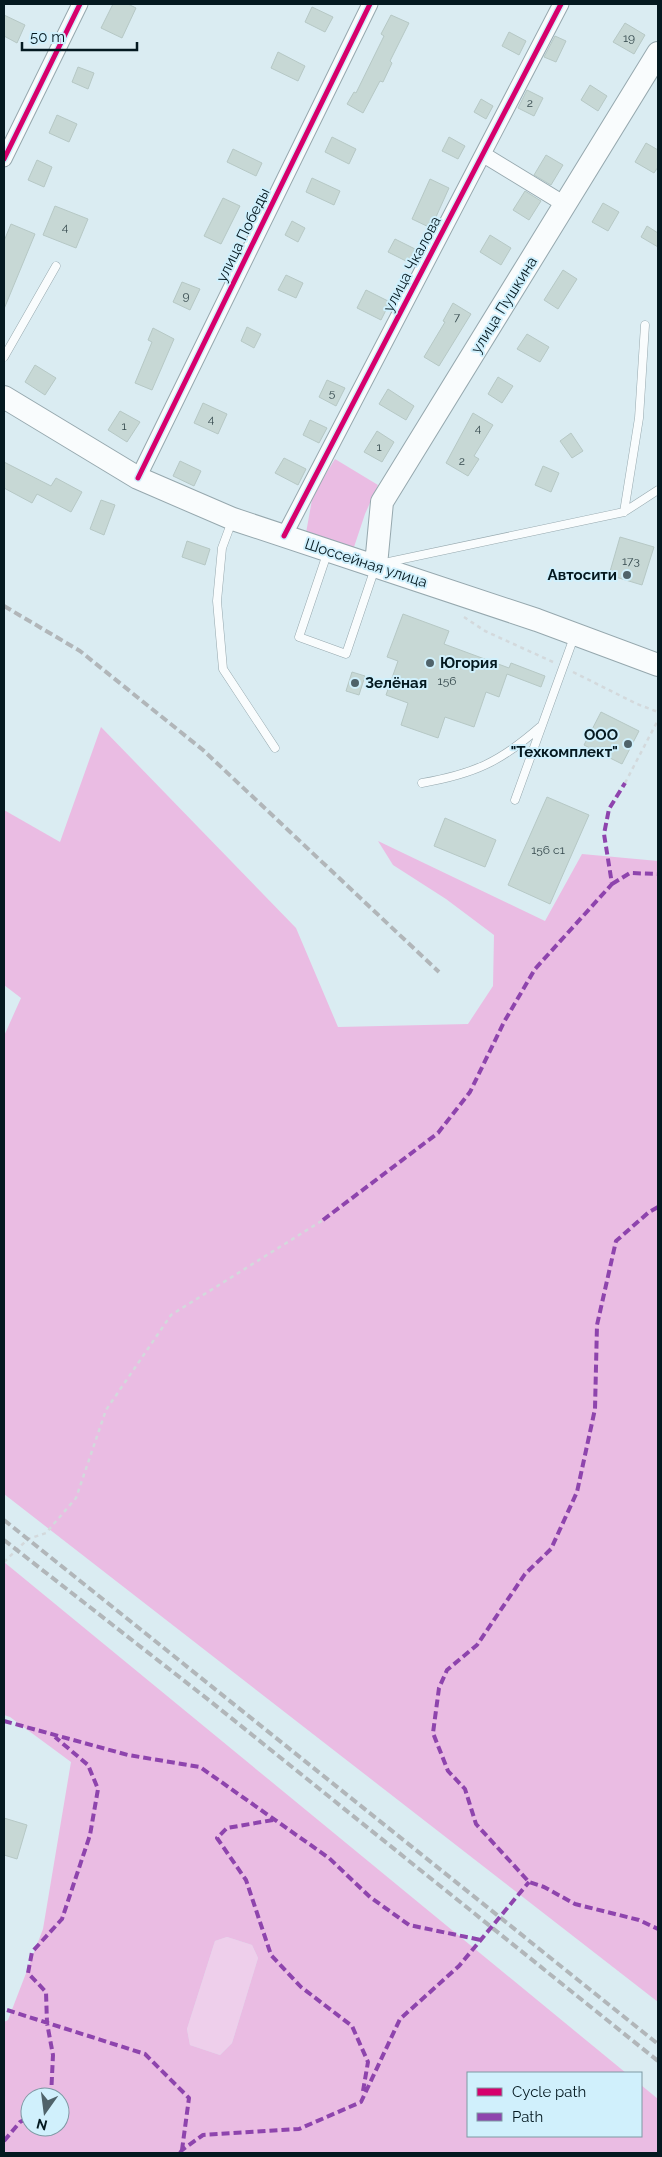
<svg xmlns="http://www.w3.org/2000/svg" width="662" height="2157" viewBox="0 0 662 2157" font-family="Raleway,sans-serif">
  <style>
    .green { fill: #eecfeb }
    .forest { fill: #eabce3; fill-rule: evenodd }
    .building { fill: #c7d8d5; stroke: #b6c8c5 }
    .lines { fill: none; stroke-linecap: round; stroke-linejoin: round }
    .lane-casing { stroke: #96a8ae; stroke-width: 9 }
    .street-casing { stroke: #96a8ae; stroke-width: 17 }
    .secondary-casing { stroke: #96a8ae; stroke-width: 24 }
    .path { stroke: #d3d9dc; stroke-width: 2.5; stroke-dasharray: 4 4; stroke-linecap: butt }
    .lane { stroke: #f9fcfd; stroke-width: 8 }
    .street { stroke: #f9fcfd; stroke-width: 15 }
    .secondary { stroke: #f9fcfd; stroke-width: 22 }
    .rail { stroke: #b1b6b9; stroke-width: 4; stroke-dasharray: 8 4; stroke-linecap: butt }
    .quiet { stroke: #8e44ad; stroke-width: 4; stroke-dasharray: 8 4; stroke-linecap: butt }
    .cycleway-casing { stroke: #d0f0fc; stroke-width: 8 }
    .cycleway { stroke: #d6006c; stroke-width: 5 }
    .poi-dot { fill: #4f636a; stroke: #d0f0fc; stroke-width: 2 }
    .labels { text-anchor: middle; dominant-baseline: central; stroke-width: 4; stroke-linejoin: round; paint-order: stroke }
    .number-label { font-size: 12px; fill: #35494d }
    .street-label { font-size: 15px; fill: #041920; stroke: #d0f0fc }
    .poi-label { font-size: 15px; font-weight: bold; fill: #041920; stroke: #d0f0fc; text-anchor: end }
  </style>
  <rect width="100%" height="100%" fill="#daecf2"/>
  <!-- green -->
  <path class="green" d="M227,1937L252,1945L258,1958L232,2043L220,2055L190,2045L187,2029L215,1941Z"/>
  <!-- forest -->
  <path class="forest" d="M335,459L378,485L365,514L353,550L306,533L313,494Z
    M101,727L296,928L338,1027L468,1024L493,986L494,935L446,899L393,865L378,841L545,921L582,854L658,861V2002L4,1494V1036L21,998L4,985V810L60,842Z
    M4,1562L626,2073H468V2136H641V2085L658,2099V2153H4V2022L8,2020L43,1929L71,1762L10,1717L4,1715ZM227,1937L252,1945L258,1958L232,2043L220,2055L190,2045L187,2029L215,1941ZM30,2097H60V2127H30Z"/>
  <!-- building -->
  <path class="building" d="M113,4H128L136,8L122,38L101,28Z
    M312,7L333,17L325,32L305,22Z
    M4,15L25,25L17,43L4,36Z
    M391,15L409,23L390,61L392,63L383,82L380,81L363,113L347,104L354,92L356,93L384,36L381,34Z
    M625,23L645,35L634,54L613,42Z
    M509,32L526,41L519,55L502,46Z
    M555,36L566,41L556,62L544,57Z
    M278,52L305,66L298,81L271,68Z
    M78,67L94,73L88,89L72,82Z
    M590,85L607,96L598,111L581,100Z
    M527,90L543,98L534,116L518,108Z
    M481,99L493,106L486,119L474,112Z
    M57,115L77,124L69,142L49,133Z
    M332,137L356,149L349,164L325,152Z
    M449,137L465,146L458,159L442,151Z
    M646,143L658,150V167L654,173L635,162Z
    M233,149L262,163L256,176L227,162Z
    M546,155L563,165L551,185L534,175Z
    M37,160L52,167L44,187L28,180Z
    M312,178L340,191L334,205L306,192Z
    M430,179L449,188L431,228L412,219Z
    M525,191L541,201L529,220L513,210Z
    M223,198L240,206L221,244L204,236Z
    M603,203L619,212L608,231L592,222Z
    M55,206L88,219L76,248L43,235Z
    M292,221L305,228L298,242L285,235Z
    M11,224L35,234L4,309V241Z
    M647,226L658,233V247L641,237Z
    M490,235L511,248L501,265L480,252Z
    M395,239L417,250L410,263L388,252Z
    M563,270L577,279L558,309L544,300Z
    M286,275L303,283L296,298L278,290Z
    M182,282L200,289L190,310L173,302Z
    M366,290L390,302L381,320L357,308Z
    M453,303L471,314L439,366L424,357L445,322L443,321Z
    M247,327L261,334L254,348L241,341Z
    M153,328L174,339L152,390L135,383L152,342L148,340Z
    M527,334L549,347L540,362L517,349Z
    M35,365L56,378L45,395L25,382Z
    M498,377L513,386L502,403L488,394Z
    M327,380L345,388L336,406L319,397Z
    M388,389L414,406L406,420L379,404Z
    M203,403L227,414L218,434L194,423Z
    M120,411L140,422L127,442L108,430Z
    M473,413L493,425L474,456L479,459L468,476L446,463Z
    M310,420L327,428L319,443L303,435Z
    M377,431L394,442L382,462L364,452Z
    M571,433L583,451L572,458L560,441Z
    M284,458L306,469L298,485L275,473Z
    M180,461L201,471L194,486L173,476Z
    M4,462L51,486L56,478L82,492L71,512L37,494L32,503L4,488Z
    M543,466L559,473L551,492L535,485Z
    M101,500L115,505L104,535L90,529Z
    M620,537L654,547L642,585L609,575Z
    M187,541L210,549L205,565L182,557Z
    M403,614L449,631L444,644L509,668L511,663L545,676L541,687L507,674L499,697L486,692L474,727L445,717L438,738L401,725L408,703L386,695L398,661L387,657Z
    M352,672L365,676L359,695L346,691Z
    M601,712L639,731L622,764L584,745Z
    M547,797L589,815L550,904L508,885Z
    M445,818L496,840L485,867L434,846Z
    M4,1818L27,1825L17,1859L4,1855Z"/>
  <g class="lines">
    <defs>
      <path id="lane" d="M4,357L56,266
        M624,512L639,418L645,325
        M232,521L222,548L217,601L223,669L275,748
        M328,551L299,637L346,654L375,568
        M384,563L624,512L658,490
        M422,783C474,774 500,762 540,727
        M515,800L574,637"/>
      <path id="street" d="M484,155L566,205
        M4,159L80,4
        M138,478L370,4
        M284,536L561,4"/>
      <path id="secondary" d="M4,397L138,478L233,519L537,620L658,665
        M376,565L382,502L658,53"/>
    </defs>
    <!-- lane casing -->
    <use href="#lane" class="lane-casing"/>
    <!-- street casing -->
    <use href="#street" class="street-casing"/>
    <!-- secondary casing -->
    <use href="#secondary" class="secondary-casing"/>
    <!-- path -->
    <path class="path" d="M464,617L485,631L553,662
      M573,672L637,704L658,712
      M625,783L658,720
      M4,1562L28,1539L46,1533L76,1498L106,1410L171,1315L323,1220"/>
    <!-- lane -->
    <use href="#lane" class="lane"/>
    <!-- street -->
    <use href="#street" class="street"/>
    <!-- secondary -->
    <use href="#secondary" class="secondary"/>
    <!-- rail -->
    <path class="rail" d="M4,606L80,651L203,750L439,972
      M4,1520L658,2044
      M4,1540L210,1701L658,2061"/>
    <!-- quiet -->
    <path class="quiet" d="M612,884L630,873L658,874
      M658,1207L649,1212L616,1241L597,1325L595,1409L577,1492L551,1549L525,1574L477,1645L447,1670L439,1688L433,1733L448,1771L465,1789L476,1824L529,1882L544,1887L575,1904L639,1920L658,1929
      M323,1220L438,1133L470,1092L504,1022L535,969L612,884L604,834L609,809L625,783
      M4,1721L128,1755L200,1767L329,1858L370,1897L409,1925L481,1940
      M273,1820L227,1828L217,1838L246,1880L271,1955L301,1987L352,2026L368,2062L363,2091
      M7,2010L145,2054L189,2098L182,2150
      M51,2097L53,2055L47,2023L46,1992L28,1973L32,1952L62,1919L90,1835L98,1789L88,1765L55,1737
      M4,2141L20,2122L30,2117
      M180,2153L182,2150L203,2135L299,2129L361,2102L400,2019L459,1966L529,1882"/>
    <defs>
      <path id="cycleway" d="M4,159L80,4
        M138,478L370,4
        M284,536L561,4"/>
    </defs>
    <!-- cycleway casing -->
    <use href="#cycleway" class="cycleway-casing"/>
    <!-- cycleway -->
    <use href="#cycleway" class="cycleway"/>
  </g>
  <!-- markers -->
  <g class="poi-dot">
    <circle cx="627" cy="575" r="5"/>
    <circle cx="430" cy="663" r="5"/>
    <circle cx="355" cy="683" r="5"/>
    <circle cx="628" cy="744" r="5"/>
  </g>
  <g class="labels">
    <!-- number labels -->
    <g class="number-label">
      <text x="629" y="38">19</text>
      <text x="530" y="103">2</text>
      <text x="65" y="227">4</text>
      <text x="186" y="296">9</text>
      <text x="457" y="317">7</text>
      <text x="332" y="393">5</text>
      <text x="211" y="419">4</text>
      <text x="124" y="426">1</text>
      <text x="478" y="428">4</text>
      <text x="379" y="447">1</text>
      <text x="462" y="461">2</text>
      <text x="631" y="561">173</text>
      <text x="447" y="681">156</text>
      <text x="548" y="850">156 с1</text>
    </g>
    <!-- street labels -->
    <g class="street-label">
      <text transform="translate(243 235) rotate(-64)">улица Победы</text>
      <text transform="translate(412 264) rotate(-62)">улица Чкалова</text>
      <text transform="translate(504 305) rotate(-58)">улица Пушкина</text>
      <text transform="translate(366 563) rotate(18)">Шоссейная улица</text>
    </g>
    <!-- poi labels -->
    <g class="poi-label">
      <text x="617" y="575">Автосити</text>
      <text x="440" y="663" text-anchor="start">Югория</text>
      <text x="365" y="683" text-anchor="start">Зелёная</text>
      <text x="618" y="735">ООО<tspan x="618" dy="17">"Техкомплект"</tspan></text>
    </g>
  </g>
  <!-- border -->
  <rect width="662" height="2157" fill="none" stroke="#041920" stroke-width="10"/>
  <!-- legend -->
  <rect x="467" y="2072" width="175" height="65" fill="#d0f0fc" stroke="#7e9aa4"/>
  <rect x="477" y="2088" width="25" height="8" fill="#d6006c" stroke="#7e9aa4"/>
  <text x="512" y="2097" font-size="15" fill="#041920">Cycle path</text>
  <rect x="477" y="2113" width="25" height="8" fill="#8e44ad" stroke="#7e9aa4"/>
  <text x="512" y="2122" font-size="15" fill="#041920">Path</text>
  <!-- north arrow -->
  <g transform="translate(45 2112) rotate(194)"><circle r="24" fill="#d0f0fc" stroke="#7e9aa4"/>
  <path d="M0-4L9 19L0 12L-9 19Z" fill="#4f636a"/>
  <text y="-8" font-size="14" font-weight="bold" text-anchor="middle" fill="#041920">N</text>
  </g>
  <!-- scale -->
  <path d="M22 42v8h115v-8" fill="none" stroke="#041920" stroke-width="2.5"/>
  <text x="30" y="42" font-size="15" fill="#041920" stroke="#d0f0fc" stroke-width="4" paint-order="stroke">50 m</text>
</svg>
